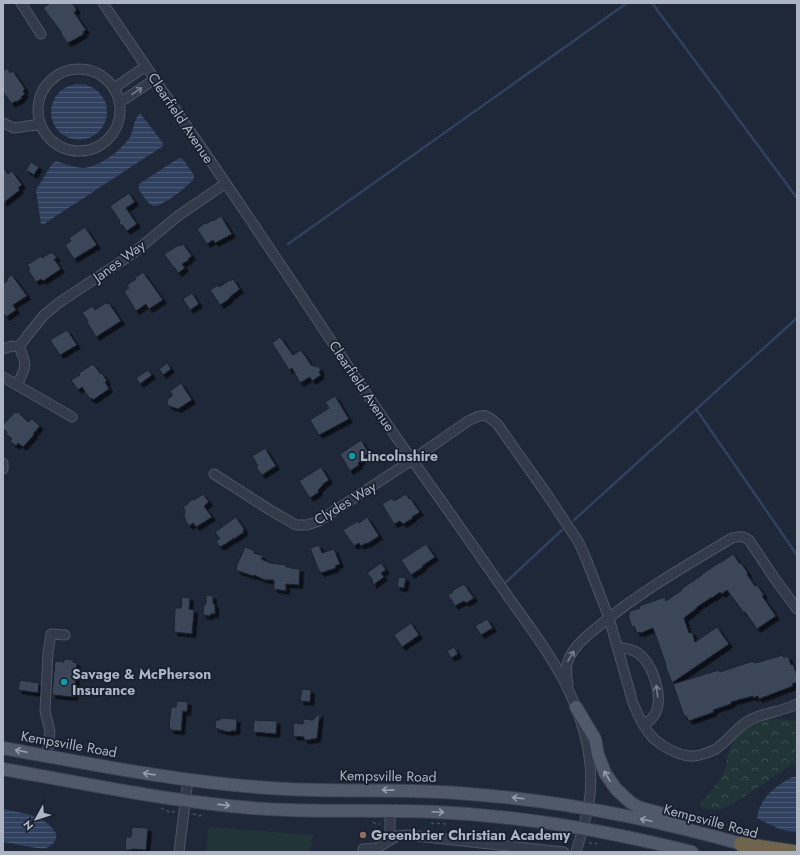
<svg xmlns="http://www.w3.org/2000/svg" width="800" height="855" viewBox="0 0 800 855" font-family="Jost,sans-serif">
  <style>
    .forest { fill: url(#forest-crowns) }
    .pitch { fill: #213539 }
    .water { fill: url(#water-rules) }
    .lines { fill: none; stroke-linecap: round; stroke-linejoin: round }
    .stream { stroke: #30405f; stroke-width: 2.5 }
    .building { fill: #3b4659; stroke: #1a212f; filter: url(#shadow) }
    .minor-casing { stroke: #4d5563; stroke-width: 11 }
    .major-casing { stroke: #3c4352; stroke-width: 14 }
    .highway-casing { stroke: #3d4553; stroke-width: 16 }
    .path { stroke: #3f5257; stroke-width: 1.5; stroke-dasharray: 3 3; stroke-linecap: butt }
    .minor { stroke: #333a49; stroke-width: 9 }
    .major { stroke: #505969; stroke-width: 12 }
    .highway { stroke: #6f654f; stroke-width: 14 }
    .oneway { stroke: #767e8d }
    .oneway2 { stroke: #969eae }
    .culture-dot { fill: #0f9aa8; stroke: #181f2d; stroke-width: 1.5 }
    .education-dot { fill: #8d6e63; stroke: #181f2d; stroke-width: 1.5 }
    .labels { text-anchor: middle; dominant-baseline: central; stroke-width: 3.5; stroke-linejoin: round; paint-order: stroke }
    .street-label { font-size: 14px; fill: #adb5c5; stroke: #181f2d }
    .poi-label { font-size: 14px; font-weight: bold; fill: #adb5c5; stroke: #181f2d; text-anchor: start }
  </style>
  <defs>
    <pattern id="forest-crowns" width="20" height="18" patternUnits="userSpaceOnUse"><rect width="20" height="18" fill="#213539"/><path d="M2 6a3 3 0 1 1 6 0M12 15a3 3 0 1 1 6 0" fill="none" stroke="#3f5054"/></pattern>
    <pattern id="water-rules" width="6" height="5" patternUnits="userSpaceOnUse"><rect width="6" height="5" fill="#30405f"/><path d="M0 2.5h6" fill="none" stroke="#4b5974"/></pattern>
    <filter id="shadow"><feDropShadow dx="3.5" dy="3.5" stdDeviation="0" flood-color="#0009"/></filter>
  </defs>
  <rect width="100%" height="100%" fill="#1f2838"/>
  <!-- forest -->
  <path class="forest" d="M777,719L797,721V765L793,764L733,804L717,810L705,809L699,805C707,795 720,782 725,770C727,764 727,757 729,751C735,738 746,723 762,720C767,719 772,719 777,719Z"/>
  <!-- pitch -->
  <path class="pitch" d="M209,827L313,835L310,852H206Z"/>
  <!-- water -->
  <path class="water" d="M51 112a28 28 0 1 1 56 0a28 28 0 1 1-56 0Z
    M140,113L163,143V146L44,224H41L36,190L52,164L56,161C65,164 74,168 84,168C99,167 124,149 131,135C134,128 134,119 140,113Z
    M179,158H182L194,175V178C190,185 162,207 154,206C148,205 143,195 139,190V184Z
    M792,777H797V832C783,832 770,825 757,818C760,797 775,787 792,777Z
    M3,809C21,813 41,814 53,829C55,831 57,834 56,838C56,842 49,847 46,848C38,850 12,843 3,842Z"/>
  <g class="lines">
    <!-- stream -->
    <path class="stream" d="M652,3L797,198
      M288,244L627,3
      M696,409L797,555
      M574,520L797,318
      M505,583L562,530"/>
  </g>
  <!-- building -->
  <path class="building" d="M50,3H72L77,10L74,12L86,30L83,32L84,34L70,42V41L67,43L61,33H62L43,8Z
    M7,68L10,73L13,71L25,89L23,91L25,94L21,97L22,98L16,102L15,101L12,104L3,92V71Z
    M31,162L39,167L35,173L34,175L26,170Z
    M3,167L8,174L12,171L22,185L18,188L20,190L3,203Z
    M129,193L135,202L126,208L137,224L127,231L122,225L119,224L120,221L110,206Z
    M221,216L232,234L215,243L213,240L207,244L197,229L205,223L206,224L212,220L213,221Z
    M85,227L97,245L74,259L65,245L71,241L69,238Z
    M183,244L192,256L188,259L189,260L182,264L185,268L178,273L175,268H174L164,254L179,245L180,246Z
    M50,253H53L57,258L54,259L61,269L43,281L41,279L36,282L28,270L30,269L27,265L41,256L42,258Z
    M143,272L163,300L149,309L146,304L136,311L124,291L129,288L127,285L136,279L135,278Z
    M12,275L27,296L13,305L16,310L6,317L3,313V284L7,281L8,277Z
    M233,279L240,289L231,296L228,300L220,305L210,290L218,285L219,287L230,280L231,281Z
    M192,293L199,304L190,310L183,299Z
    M107,302V304L109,303L121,321L96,337L87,322L88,321L82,313L92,306L95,310Z
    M67,330L77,345L60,355L50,340Z
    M280,337L293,355L301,350L312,366L314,365L315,367L318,366L321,371L319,372L321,375L312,381L310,377L300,383L292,368L289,370L272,343Z
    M167,363L171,369L163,375L159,369Z
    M93,364L101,374L102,373L107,381L105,382L109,389L93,400L92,398L90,399L82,387L78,390L71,380L80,375L79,373Z
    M148,370L152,375L140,384L136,378Z
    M181,383L192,400L178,409L169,406L167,403L168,399L173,395L170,391Z
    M335,396L349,419L319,435L310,420L329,408L325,402Z
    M15,412L17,413L18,412L28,422L32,419L40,426L33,434L34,435L23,447L18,443L16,446L10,441L12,439L6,434L7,432L3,428V425Z
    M361,440L369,453L361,458L362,460L358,463L359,465L350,471L340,454Z
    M265,448L276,466L262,475L256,467L258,466L252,456Z
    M321,467L329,480L323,484V485L318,490L319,492L310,498L299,481Z
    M203,494L209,502L204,506L212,517L196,527L193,523L189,526L185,520H186L184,516L185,510L183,507L188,504V502L194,499V500Z
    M406,494L409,499L410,498L420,512L412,517L413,518L403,524L400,521L394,524L382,504L392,498L394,501Z
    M236,517L244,529L243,530L244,532L234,539V538L224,545H223L220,547L216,541L220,539L215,532Z
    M367,517L379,536L367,544L366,543L361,546L359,543L354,546L343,530L358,521L359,523Z
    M426,544L435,557L422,566L423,567L411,575L401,560Z
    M319,545L322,553L334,549L340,564L335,566L336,568L321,573L320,571H319L310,548Z
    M245,547L255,551L254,553L263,556L261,559L270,563L286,565V567H291V568L300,569L299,585L286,584V591L274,589V580H265L254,575L253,576L238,571L236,569L237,565Z
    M733,554L740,564L741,563L748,573L747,574L755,586L757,585L764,595L762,596L776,616L757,629L745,612L744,613L727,590L722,594L720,592L712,598V597L697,607V608L684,618L689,633L692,632L695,642L717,627L729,644L672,683L665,665H666L653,628L641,633L640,632L637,633L634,626L632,627L628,615L630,614L628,612L640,608L639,606L665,597L666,601L682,590L681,589L702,575V574L720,562V563Z
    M381,563L386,570L381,573L384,577L373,585L372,579L367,573Z
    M399,577L406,578L404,588L397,587Z
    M464,584L474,598L466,603L464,601L455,606L448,595L453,592L452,591Z
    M206,595L213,596V604H215V614H211L210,616L203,615L204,604H206Z
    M182,597L190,598L189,609L194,610L192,634L174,632L175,608H181Z
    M487,619L493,628L481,635L475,626Z
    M411,623L419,635L402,647L394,635Z
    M454,647L458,654L451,658L447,651Z
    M783,655L784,658L788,656L791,665L793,664L797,675V682L792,684L793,686L759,699L758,696L753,698V696L731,702V704L713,710L714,712L689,721L686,716H684L673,684L719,670L720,672L753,661L754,663L759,662Z
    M64,659L73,660V662L77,663L74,697L52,695L55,661L64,662Z
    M20,680L39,683L38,693L18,690Z
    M302,689L311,690L310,702L300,701Z
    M177,701L188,702L187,712L183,711L181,731L170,730L171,729L169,728L171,707H176Z
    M320,713L317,738L315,739H311V740H304V737L293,736L294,723L303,724L304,719L313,720Z
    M220,718L237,719L236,731H231L230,732L223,731V730H219V729L215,728L216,720H220Z
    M254,720L277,721L276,734L253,732Z
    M132,827L148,828L146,850L132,849V850H125L126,837H131Z"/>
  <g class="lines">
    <defs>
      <path id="minor" d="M21,3L41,34
        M103,3C159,86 216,168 272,252C316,317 358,383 403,447C438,496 473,545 507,595C531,629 560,666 575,705C588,738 595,774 588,808C585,823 580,838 576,852
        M38 110a41 41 0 1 1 82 0a41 41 0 1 1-82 0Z
        M114,88L146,66
        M119,103L155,79
        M3,123L14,128L41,124
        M19,347L27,336L44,315L60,302L131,255L178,216L226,183
        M3,349L12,346L19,347C28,366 26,367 17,385
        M3,377L72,417
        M3,463V469
        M214,474L270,510L296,525H307L319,521L412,460L468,421C483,413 486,413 498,425L546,493L578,541L585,556L609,618L633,703C638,715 644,729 654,739C663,747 678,755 690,756C697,757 710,752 716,749C728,741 736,728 748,721C763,712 782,712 797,704
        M617,647C625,648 632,649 638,653C653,664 664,697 655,714C653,718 648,722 644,725
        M568,684C567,677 565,668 568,661C574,645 588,635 600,625C641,591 687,565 732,538C739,536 743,536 749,540L775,579L797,609
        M47,756L50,731L45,711L48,653L51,634L65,635
        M390,811V840
        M179,852L188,780
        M363,852V849L377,848L397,836L407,835L564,852"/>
      <path id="major" d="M576,707L595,739L598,755L605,773L616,789L630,802L638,807L648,810L664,814L683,823
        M3,748C91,764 179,782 269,788C336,793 403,788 470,794C564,801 658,820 749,846
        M3,769C86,784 168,801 252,808C313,813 375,809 437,812C523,816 609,831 692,852"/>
      <path id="highway" d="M741,844L793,852"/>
    </defs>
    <!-- minor casing -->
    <use href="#minor" class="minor-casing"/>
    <!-- major casing -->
    <use href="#major" class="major-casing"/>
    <!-- highway casing -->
    <use href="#highway" class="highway-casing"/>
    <!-- path -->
    <path class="path" d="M161,808L169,812L171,811L175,812
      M193,814L197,815L199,816L204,814
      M373,822L376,824H380
      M431,823L447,824
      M560,836L564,838L572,839
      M589,843L594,844L599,843"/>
    <!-- minor -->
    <use href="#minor" class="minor"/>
    <!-- major -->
    <use href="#major" class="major"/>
    <!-- highway -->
    <use href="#highway" class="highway"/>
  </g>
  <!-- one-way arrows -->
  <defs><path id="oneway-shaft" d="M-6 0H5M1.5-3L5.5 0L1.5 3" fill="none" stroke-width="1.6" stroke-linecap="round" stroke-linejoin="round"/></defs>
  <g class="oneway">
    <use href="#oneway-shaft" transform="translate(137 91) rotate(-34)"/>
    <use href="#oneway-shaft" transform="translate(571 656) rotate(-58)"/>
    <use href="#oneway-shaft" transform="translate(657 691) rotate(-97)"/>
  </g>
  <g class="oneway2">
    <use href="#oneway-shaft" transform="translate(21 751) rotate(-169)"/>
    <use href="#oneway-shaft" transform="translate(149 774) rotate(-172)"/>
    <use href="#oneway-shaft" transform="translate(607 776) rotate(-120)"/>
    <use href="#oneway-shaft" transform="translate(388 790) rotate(-179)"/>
    <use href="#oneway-shaft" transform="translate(518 798) rotate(-173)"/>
    <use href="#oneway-shaft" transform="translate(224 805) rotate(6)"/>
    <use href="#oneway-shaft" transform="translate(438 812) rotate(3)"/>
    <use href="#oneway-shaft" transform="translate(646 820) rotate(-168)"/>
  </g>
  <!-- markers -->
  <g class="culture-dot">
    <circle cx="352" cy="456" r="4"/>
    <circle cx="64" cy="682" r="4"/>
  </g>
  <circle class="education-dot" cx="363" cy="835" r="4"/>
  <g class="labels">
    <!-- street labels -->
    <g class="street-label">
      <text transform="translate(181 118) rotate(56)">Clearfield Avenue</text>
      <text transform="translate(119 261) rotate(-36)">Janes Way</text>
      <text transform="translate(362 386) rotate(56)">Clearfield Avenue</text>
      <text transform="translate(345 503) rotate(-31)">Clydes Way</text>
      <text transform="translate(69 744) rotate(10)">Kempsville Road</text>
      <text transform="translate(388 776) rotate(1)">Kempsville Road</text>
      <text transform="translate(711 821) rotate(15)">Kempsville Road</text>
    </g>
    <!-- poi labels -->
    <g class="poi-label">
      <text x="360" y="456">Lincolnshire</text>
      <text x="72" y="674">Savage &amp; McPherson<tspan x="72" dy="16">Insurance</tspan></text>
      <text x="371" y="835">Greenbrier Christian Academy</text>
    </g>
  </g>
  <!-- border -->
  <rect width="800" height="855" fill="none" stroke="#adb5c5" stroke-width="8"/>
  <!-- north arrow -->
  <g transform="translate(36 819) rotate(231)" stroke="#181f2d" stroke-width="3" paint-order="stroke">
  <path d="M0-3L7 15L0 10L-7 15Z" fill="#adb5c5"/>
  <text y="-6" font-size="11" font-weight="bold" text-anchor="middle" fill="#adb5c5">N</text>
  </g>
</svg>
